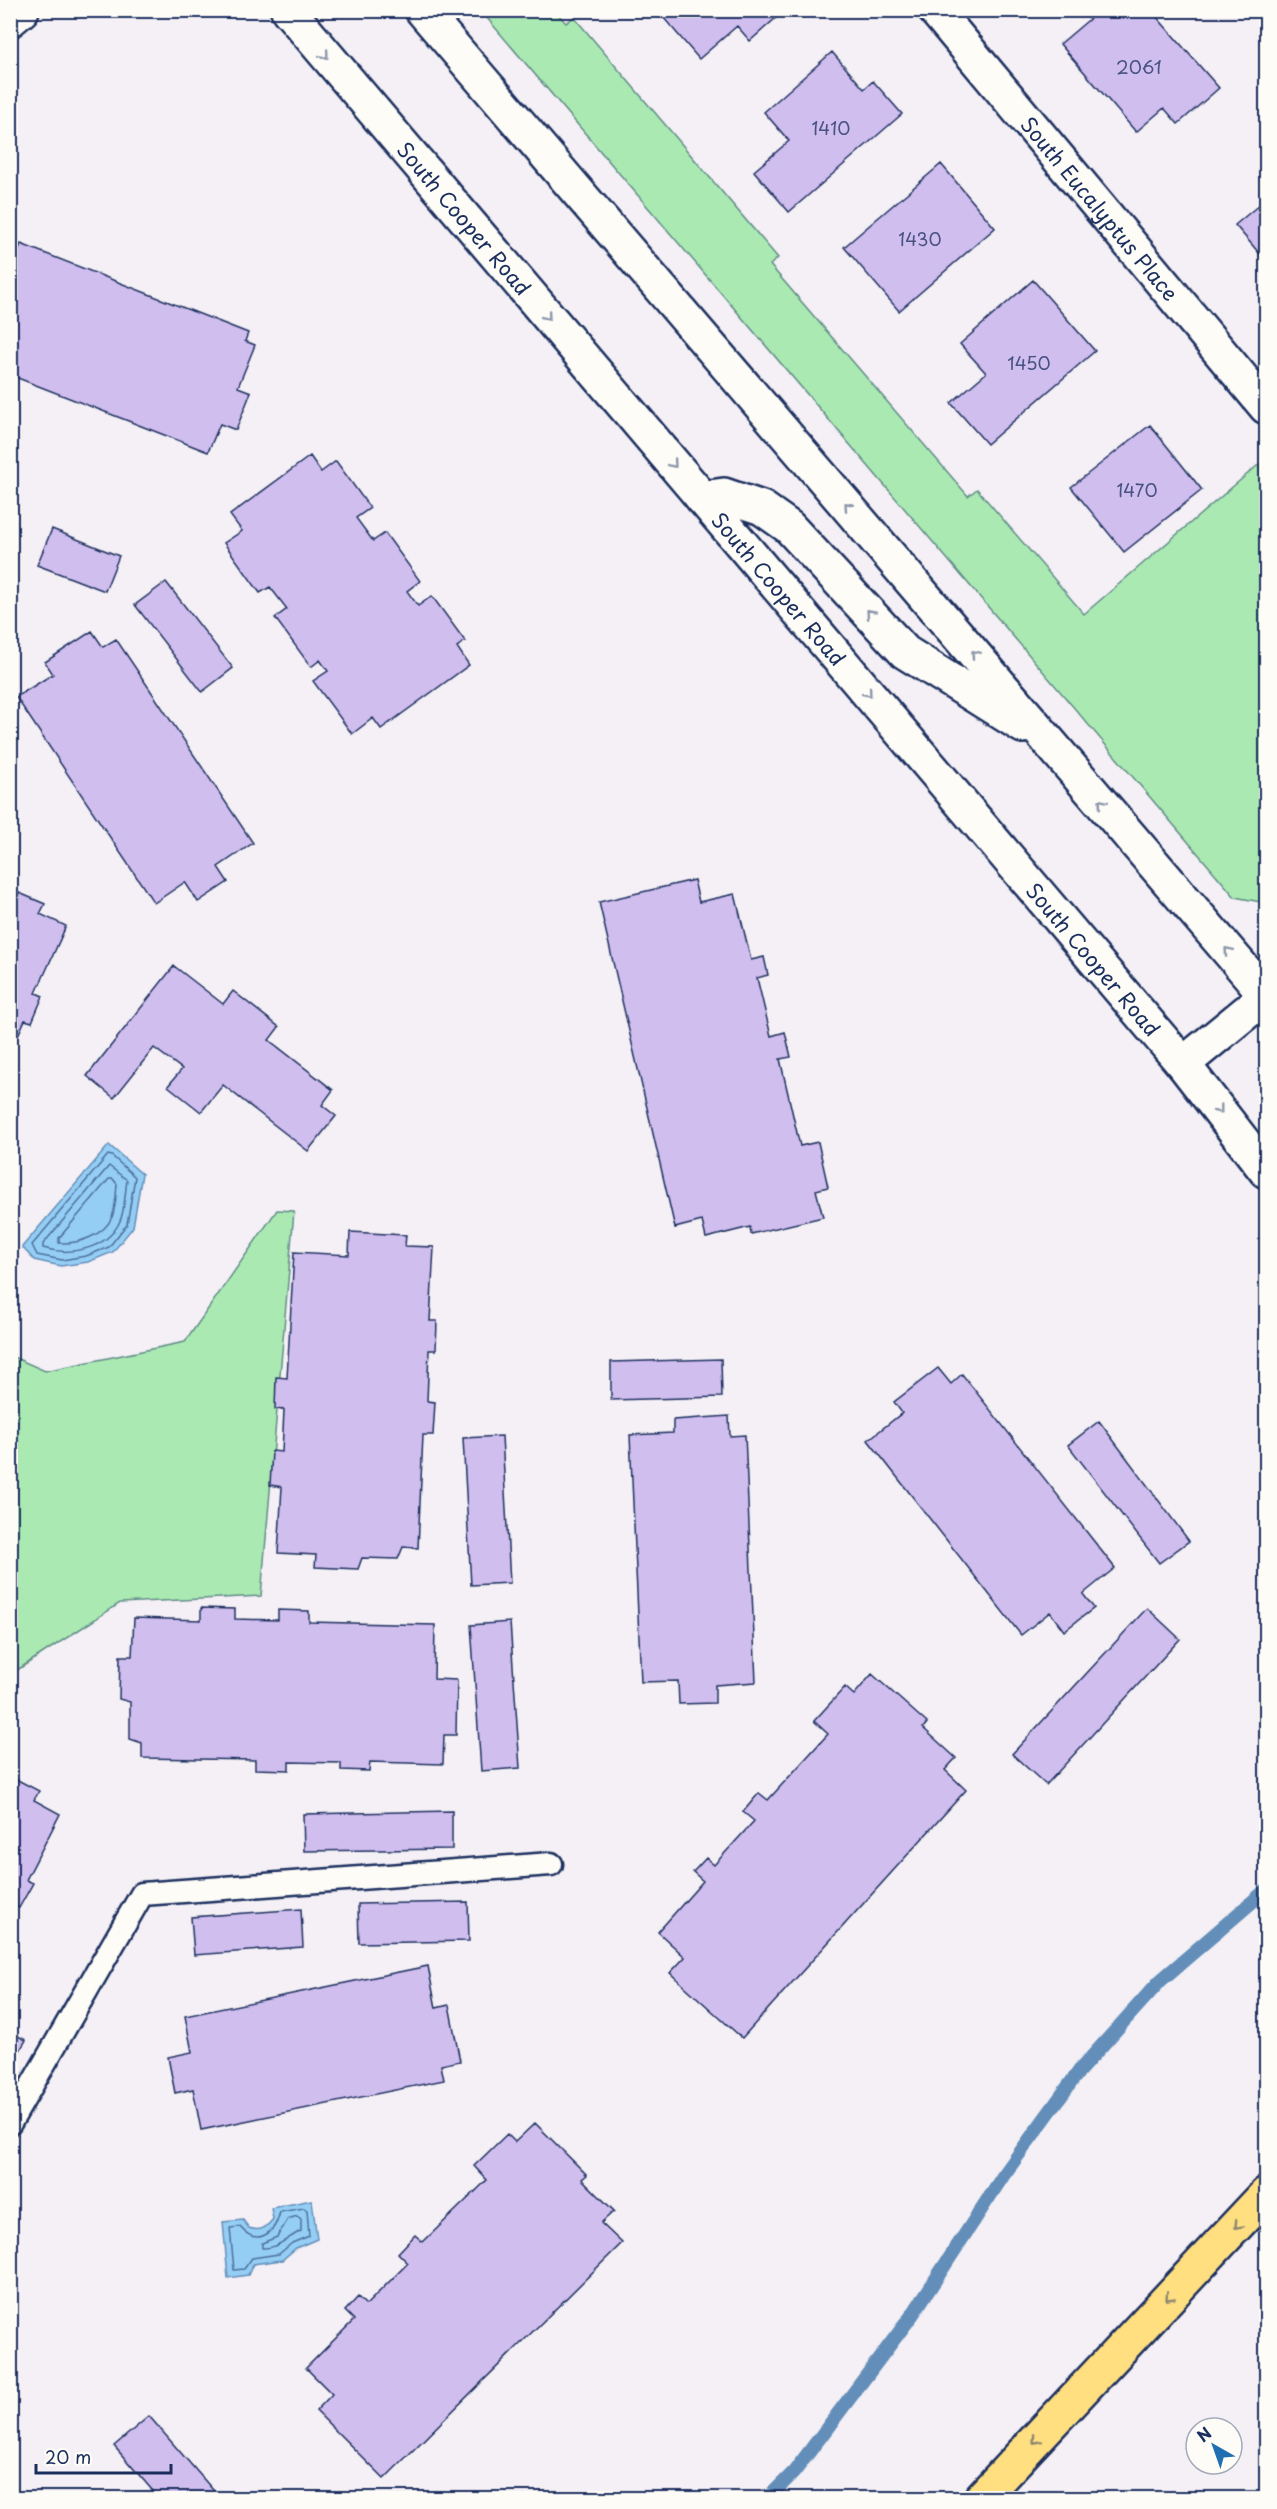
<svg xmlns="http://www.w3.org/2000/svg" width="1277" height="2509" viewBox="0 0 1277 2509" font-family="'Playpen Sans',sans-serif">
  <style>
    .green { fill: #aaeab2; stroke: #628c88; stroke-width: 1.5 }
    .water { fill: #95cef5; stroke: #648eb9; stroke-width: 1.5 }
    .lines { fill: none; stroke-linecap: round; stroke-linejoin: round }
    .shore { stroke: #4c6f9a; stroke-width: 1.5 }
    .stream { stroke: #648eb9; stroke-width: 14 }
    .building { fill: #d0beef; stroke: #1b2f5e; stroke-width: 1.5 }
    .service-casing { stroke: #1b2f5e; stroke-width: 27 }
    .minor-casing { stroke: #1b2f5e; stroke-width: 38 }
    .tertiary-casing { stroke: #1b2f5e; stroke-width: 38 }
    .secondary-casing { stroke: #1b2f5e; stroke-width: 38 }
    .motorway-casing { stroke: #1b2f5e; stroke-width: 38 }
    .service { stroke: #fdfcf7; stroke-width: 22 }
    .minor { stroke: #fdfcf7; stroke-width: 33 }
    .tertiary { stroke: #fdfcf7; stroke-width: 33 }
    .secondary { stroke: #fdfcf7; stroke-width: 33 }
    .motorway { stroke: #ffdf80; stroke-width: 33 }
    .oneway { stroke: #8c96aa }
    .oneway2 { stroke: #8d876f }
    .labels { text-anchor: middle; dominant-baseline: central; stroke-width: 6; stroke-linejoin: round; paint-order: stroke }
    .number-label { font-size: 18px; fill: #485382 }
    .street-label { font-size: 21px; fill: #1b2f5e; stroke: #fdfcf7 }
  </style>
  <rect width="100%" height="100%" fill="#f4f0f5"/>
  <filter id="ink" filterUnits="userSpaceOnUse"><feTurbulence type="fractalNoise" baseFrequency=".0167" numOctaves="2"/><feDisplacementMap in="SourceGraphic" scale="12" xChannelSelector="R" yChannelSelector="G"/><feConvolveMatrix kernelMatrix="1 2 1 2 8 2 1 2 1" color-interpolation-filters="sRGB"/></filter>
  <g filter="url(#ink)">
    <!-- green -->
    <path class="green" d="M481,11H555L566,23L574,17L778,258L770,265L968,496L977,489L1084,614L1258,465L1266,468V903L1235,897Z
      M277,1210L294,1211L261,1596L120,1603L11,1674V1356L45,1371L185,1342Z"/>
    <!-- water -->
    <path class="water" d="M109,1145L142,1174L133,1227L113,1252L88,1262L61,1266L34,1260L22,1247Z
      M312,2200L317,2239L296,2248L282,2260L253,2264L248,2275L228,2278L223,2222L243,2220L249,2228C260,2232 266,2228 273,2219L271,2208Z"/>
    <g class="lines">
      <!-- shore -->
      <path class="shore" d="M108,1155L112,1156L135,1177L127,1224L109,1247L86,1256L62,1260L37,1255L32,1245Z
        M109,1166L127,1180C125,1192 125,1210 120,1221C107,1250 69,1256 43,1248V1244Z
        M109,1179H113L117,1184C116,1194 116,1207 112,1217C104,1236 78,1244 59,1243V1238Z
        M304,2208L307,2210L309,2236L292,2243L279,2254L252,2258L244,2269L234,2270L230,2228L240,2227C257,2247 275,2234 280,2212Z
        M297,2216L301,2219V2231C287,2238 277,2249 262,2248V2243L277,2237L288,2219Z"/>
      <!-- stream -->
      <path class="stream" d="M768,2498L794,2472L913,2314L1003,2176L1080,2070L1160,1981L1266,1890"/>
    </g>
    <!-- building -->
    <path class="building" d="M657,10H785L750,41L737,26L699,59Z
      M1088,10H1160L1155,15L1219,88L1178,124L1164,108L1136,132L1060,44L1093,16Z
      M832,52L864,89L873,81L902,114L789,212L754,171L789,141L764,112Z
      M941,164L995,228L899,311L844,247Z
      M1266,199V261L1235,225Z
      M21,244L248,333L245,341L255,345L238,387L251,392L236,430L220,424L208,452L10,375V269Z
      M1033,280L1095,351L987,444L951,403L986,373L960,344Z
      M1150,425L1202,490L1124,552L1071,487Z
      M310,456L321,472L336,461L370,508L356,518L373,541L385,533L420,581L407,591L418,606L432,596L465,641L457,647L469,665L381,729L373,718L352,734L313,681L328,671L320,660L311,667L275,618L287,609L270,587L260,593L224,543L242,531L230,515Z
      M52,529L119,556L105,591L37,565Z
      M166,582L233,668L202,692L135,605Z
      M92,631L103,647L116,639L253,843L218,867L228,882L198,902L185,882L154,903L16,697L53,674L45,662Z
      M694,880L699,902L735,894L751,960L764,957L768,975L757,978L771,1036L785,1032L791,1057L780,1059L800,1146L818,1142L828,1187L816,1190L823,1217L751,1234L750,1227L706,1238L702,1221L675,1228L599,902Z
      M10,889L45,904L40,914L66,926L36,993L43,996L32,1022L25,1020L10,1053Z
      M174,966L223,1004L233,991L279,1027L269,1040L333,1090L322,1105L336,1116L308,1151L223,1085L201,1112L168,1086L182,1069L154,1048L114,1098L87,1076Z
      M350,1232L406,1235L405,1246L434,1247L430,1321H437L436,1350H429L427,1401L435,1402L433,1435H423L418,1548L403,1547L398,1559L362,1558L358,1569L315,1567L316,1555L278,1553L282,1487L270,1485L272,1451L282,1452L284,1410L275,1409L276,1377L287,1378L294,1252L349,1255Z
      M721,1359L722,1397L611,1400V1362Z
      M938,1368L951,1384L962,1374L1115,1568L1083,1594L1094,1608L1064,1631L1050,1612L1021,1635L868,1440L902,1413L894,1402Z
      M729,1416L730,1436L745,1435L756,1682L715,1685V1703L679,1704L678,1681L641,1682L630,1435L673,1433V1420Z
      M1099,1421L1189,1541L1159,1563L1068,1445Z
      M502,1436L510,1583L471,1585L463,1438Z
      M201,1608L235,1609V1619L278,1620V1610L309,1611V1622L435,1625L434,1679L457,1680L456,1735H444L443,1764L370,1762L369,1771L341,1770V1763L289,1762V1770L255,1769V1760L142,1758V1743L130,1739V1702L119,1699L120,1656H132L134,1618L201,1620Z
      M1147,1608L1180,1639L1046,1785L1012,1754Z
      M510,1622L520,1768L481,1771L471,1625Z
      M872,1674L927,1723L923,1728L956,1758L945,1770L966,1790L742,2038L670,1973L685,1957L658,1932L703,1881L693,1872L706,1858L714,1865L754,1821L743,1812L759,1793L768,1800L828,1734L814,1721L845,1687L854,1695Z
      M10,1776L39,1791L34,1800L60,1814L26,1880L33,1883L19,1908L14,1905L10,1911Z
      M452,1811V1849L304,1851L303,1814Z
      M468,1902L469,1941L359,1943L358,1904Z
      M301,1909L303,1947L194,1955L191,1917Z
      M428,1966L436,2008L449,2005L460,2061L441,2065L444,2080L201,2130L193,2089L175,2093L168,2057L192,2052L185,2016Z
      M10,2032L26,2040L10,2068Z
      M535,2123L587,2175L582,2179L614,2211L601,2223L622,2243L384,2479L316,2411L332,2394L306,2368L354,2320L345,2311L358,2297L366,2305L408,2263L398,2253L415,2235L423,2242L487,2180L474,2166L507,2134L515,2142Z
      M149,2416L220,2498H159L114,2446Z"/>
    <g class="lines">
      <defs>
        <path id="service" d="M10,2123L142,1894L551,1864"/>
        <g id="minor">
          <path id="s1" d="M935,10L1266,407"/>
          <path d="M10,20L22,10"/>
        </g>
        <path id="tertiary" d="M1183,1064L1266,996"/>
        <g id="secondary">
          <path id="s2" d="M288,10L1183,1064L1266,1171"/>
          <path d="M422,10L1266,995"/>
          <path d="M702,498L724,495L762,508L789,527L905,652L1023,726"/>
        </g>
        <path id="motorway" d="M981,2498L1266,2194"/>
      </defs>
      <!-- service casing -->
      <use href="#service" class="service-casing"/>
      <!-- minor casing -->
      <use href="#minor" class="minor-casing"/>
      <!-- tertiary casing -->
      <use href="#tertiary" class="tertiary-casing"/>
      <!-- secondary casing -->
      <use href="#secondary" class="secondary-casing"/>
      <!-- motorway casing -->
      <use href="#motorway" class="motorway-casing"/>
      <!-- service -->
      <use href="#service" class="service"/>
      <!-- minor -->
      <use href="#minor" class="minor"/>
      <!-- tertiary -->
      <use href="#tertiary" class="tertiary"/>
      <!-- secondary -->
      <use href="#secondary" class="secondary"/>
      <!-- motorway -->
      <use href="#motorway" class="motorway"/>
    </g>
    <!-- one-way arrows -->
    <defs><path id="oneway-chevron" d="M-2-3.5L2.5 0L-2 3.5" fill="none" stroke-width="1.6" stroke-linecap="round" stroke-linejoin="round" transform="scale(1.5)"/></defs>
    <g class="oneway">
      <use href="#oneway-chevron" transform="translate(325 55) rotate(50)"/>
      <use href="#oneway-chevron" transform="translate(547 316) rotate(50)"/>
      <use href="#oneway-chevron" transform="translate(673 464) rotate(50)"/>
      <use href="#oneway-chevron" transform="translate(848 506) rotate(-131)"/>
      <use href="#oneway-chevron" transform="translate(870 613) rotate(-132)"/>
      <use href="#oneway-chevron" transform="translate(975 654) rotate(-131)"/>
      <use href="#oneway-chevron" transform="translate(868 693) rotate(50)"/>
      <use href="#oneway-chevron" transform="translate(1102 803) rotate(-131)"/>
      <use href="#oneway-chevron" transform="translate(1228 951) rotate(-131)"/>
      <use href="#oneway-chevron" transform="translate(1219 1110) rotate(52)"/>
    </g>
    <g class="oneway2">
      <use href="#oneway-chevron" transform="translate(1238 2225) rotate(133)"/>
      <use href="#oneway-chevron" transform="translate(1169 2297) rotate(133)"/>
      <use href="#oneway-chevron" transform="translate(1036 2440) rotate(133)"/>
    </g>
  </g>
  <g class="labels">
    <!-- number labels -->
    <g class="number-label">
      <text x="1139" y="66">2061</text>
      <text x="831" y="127">1410</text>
      <text x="920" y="238">1430</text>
      <text x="1029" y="362">1450</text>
      <text x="1137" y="489">1470</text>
    </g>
    <!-- street labels -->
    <g class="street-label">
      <text stroke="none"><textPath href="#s1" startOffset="258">South Eucalyptus Place</textPath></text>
      <text stroke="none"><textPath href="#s2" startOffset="273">South Cooper Road</textPath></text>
      <text stroke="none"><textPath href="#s2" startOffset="759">South Cooper Road</textPath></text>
      <text stroke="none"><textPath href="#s2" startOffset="1245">South Cooper Road</textPath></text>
    </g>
  </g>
  <!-- margin -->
  <rect width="1277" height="2509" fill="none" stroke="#fdfcf7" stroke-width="36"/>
  <rect x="18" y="18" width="1241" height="2473" fill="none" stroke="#1b2f5e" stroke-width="2" filter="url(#ink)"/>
  <!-- north arrow -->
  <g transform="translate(1214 2446) rotate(320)"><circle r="28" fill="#fdfcf7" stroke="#a3aaba" stroke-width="1.5"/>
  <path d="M0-4.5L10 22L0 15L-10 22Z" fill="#1f6fb2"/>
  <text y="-9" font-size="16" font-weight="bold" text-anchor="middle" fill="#1b2f5e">N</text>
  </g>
  <!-- scale -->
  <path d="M36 2464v9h135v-9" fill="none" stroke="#1b2f5e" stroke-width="3"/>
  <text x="45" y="2464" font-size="18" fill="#1b2f5e" stroke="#fdfcf7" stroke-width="4.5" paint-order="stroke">20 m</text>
</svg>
